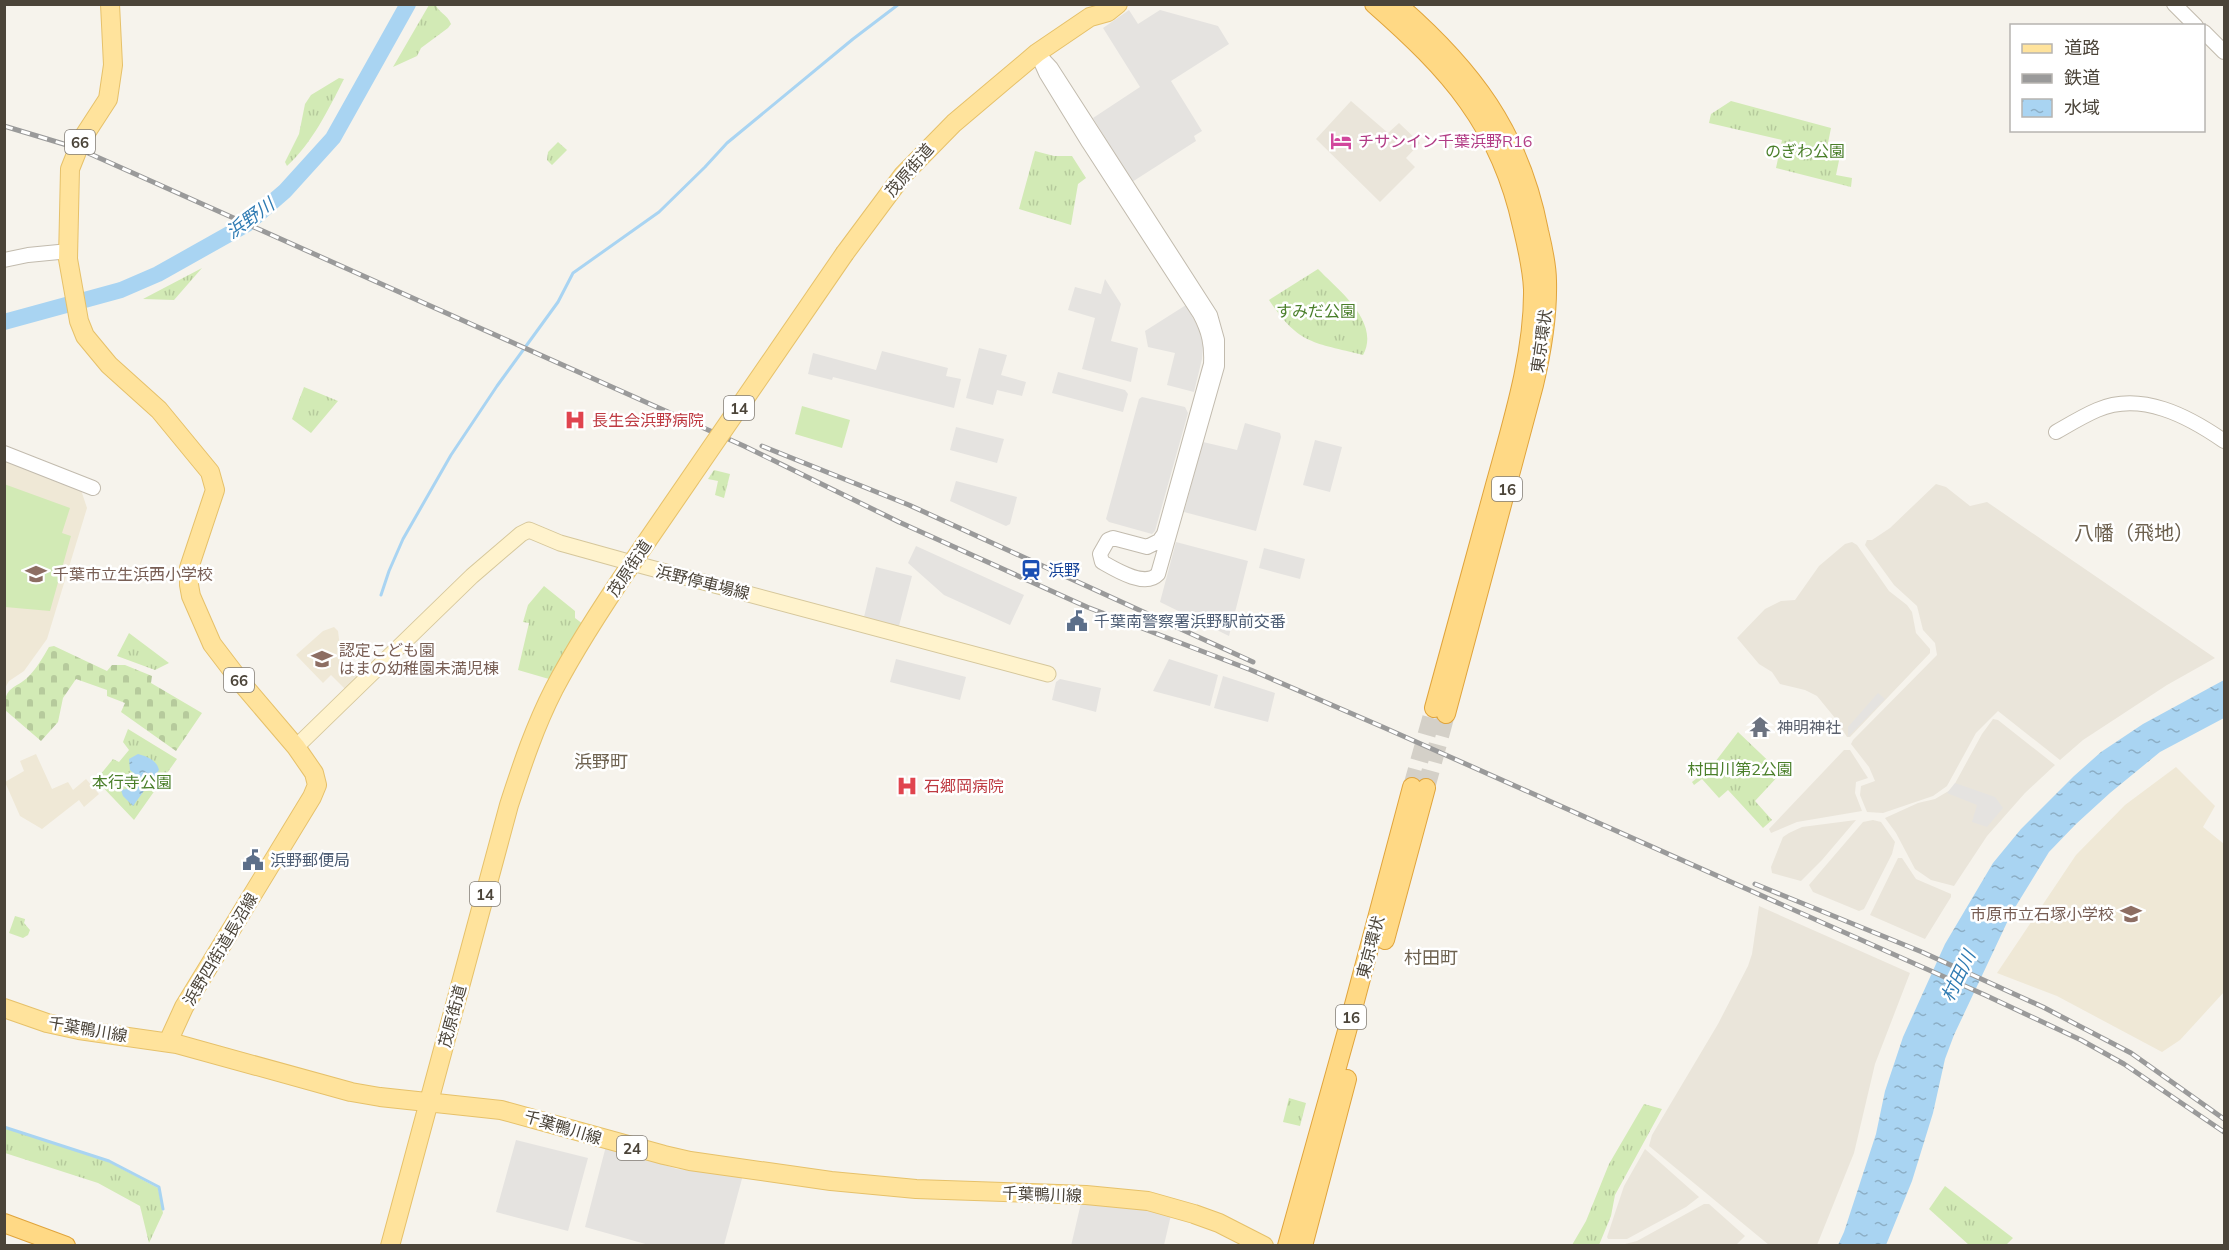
<svg xmlns="http://www.w3.org/2000/svg" width="2229" height="1250" viewBox="0 0 2229 1250" font-family="Mulish,'Noto Sans JP',sans-serif">
  <style>
    .residential { fill: #eae5da }
    .education { fill: #efe8d6 }
    .grass { fill: url(#grass-tufts) }
    .cemetery { fill: url(#cemetery-stones) }
    .pitch { fill: #d2eab5 }
    .parking { fill: #e5e3e0 }
    .water { fill: url(#water-ripples) }
    .lines { fill: none; stroke-linecap: round; stroke-linejoin: round }
    .stream { stroke: #a9d4f2; stroke-width: 3 }
    .river { stroke: #a9d4f2; stroke-width: 16 }
    .trunk-tunnel { stroke: #d4d0c8; stroke-width: 18; stroke-dasharray: 18 9; stroke-linecap: butt }
    .tertiary-casing { stroke: #c2bbae; stroke-width: 16 }
    .secondary-casing { stroke: #d6c79b; stroke-width: 17 }
    .primary-casing { stroke: #e6c16a; stroke-width: 20 }
    .trunk-casing { stroke: #e0a43c; stroke-width: 20 }
    .tertiary { stroke: #fff; stroke-width: 14 }
    .secondary { stroke: #fff3cd; stroke-width: 15 }
    .primary { stroke: #ffe39c; stroke-width: 18 }
    .trunk { stroke: #ffd985; stroke-width: 18 }
    .rail-casing { stroke: #9a9a9a; stroke-width: 5 }
    .rail { stroke: #fff; stroke-width: 3; stroke-dasharray: 9; stroke-linecap: butt }
    .primary-bridge-casing { stroke: #e6c16a; stroke-width: 20; stroke-linecap: butt }
    .primary-bridge { stroke: #ffe39c; stroke-width: 18 }
    .labels { text-anchor: middle; dominant-baseline: central; stroke-width: 5; stroke-linejoin: round; paint-order: stroke }
    .shield { fill: #fff; stroke: #817c74; stroke-width: 1.5 }
    .shield-label { font-size: 15px; font-weight: bold; fill: #4b4439 }
    .hotel-label { font-size: 16px; fill: #b23c85; stroke: #fff; text-anchor: start }
    .park-label { font-size: 16px; fill: #4a7f2a; stroke: #fff }
    .street-label { font-size: 16px; fill: #4b4439; stroke: #fff }
    .health-label { font-size: 16px; fill: #be3a42; stroke: #fff; text-anchor: start }
    .transit-label { font-size: 16px; fill: #164399; stroke: #fff; text-anchor: start }
    .education-label { font-size: 16px; fill: #785e54; stroke: #fff; text-anchor: start }
    .service-label { font-size: 16px; fill: #4e5e75; stroke: #fff; text-anchor: start }
    .worship-label { font-size: 16px; fill: #5b616d; stroke: #fff; text-anchor: start }
    .water-label { font-size: 18px; font-style: italic; fill: #2e7ab2; stroke: #fff }
    .neighbourhood-label { font-size: 18px; fill: #6e6250; stroke: #fff }
    .quarter-label { font-size: 20px; fill: #6e6250; stroke: #fff }
  </style>
  <defs>
    <pattern id="grass-tufts" width="24" height="20" patternUnits="userSpaceOnUse" patternTransform="scale(1.5)"><rect width="24" height="20" fill="#d2eab5"/><path d="M3 7l-1-3M5 7V3M7 7l1-3M15 17l-1-3M17 17v-4M19 17l1-3" fill="none" stroke="#b6ca9c"/></pattern>
    <pattern id="cemetery-stones" width="16" height="16" patternUnits="userSpaceOnUse" patternTransform="scale(1.5)"><rect width="16" height="16" fill="#d2eab5"/><path d="M2 7V4a2 2 0 0 1 4 0v3zM10 15v-3a2 2 0 0 1 4 0v3z" fill="#b6ca9c"/></pattern>
    <pattern id="water-ripples" width="26" height="14" patternUnits="userSpaceOnUse" patternTransform="scale(1.5)"><rect width="26" height="14" fill="#a9d4f2"/><path d="M2 4q2-2 4 0t4 0M15 11q2-2 4 0t4 0" fill="none" stroke="#8caec5"/></pattern>
  </defs>
  <rect width="100%" height="100%" fill="#f6f3ec"/>
  <!-- residential -->
  <path class="residential" d="M1351,101L1388,133L1399,123L1420,143L1406,158L1415,167L1380,202L1316,139Z
    M1936,484L1946,487L1970,506L1987,502L2215,658L2167,685L2083,740L2060,760L1998,711L1976,733L1947,786L1933,796L1883,813L1867,812L1860,795L1861,786L1875,781L1869,767L1851,744L1853,740L1937,655L1935,643L1923,630L1917,606L1894,585L1865,545L1867,540H1872L1890,528Z
    M1852,542L1857,545L1889,591L1907,605L1912,612L1916,633L1930,649V653L1850,737H1847L1835,718L1817,696L1805,690L1780,684L1772,672L1759,664L1737,638L1765,609L1781,601L1795,600L1819,566L1845,544Z
    M1993,719L1998,720L2055,765L2025,793L1987,836L1954,886L1931,880L1915,869L1896,833L1885,818L1918,803L1935,799L1952,789L1982,734Z
    M1844,750H1850L1868,778L1856,782L1855,793L1862,811L1797,822L1771,833L1769,829Z
    M1856,820L1822,860L1801,881L1772,873L1771,867L1783,837L1789,833L1802,827Z
    M1873,820L1881,822L1895,842L1892,854L1864,909L1859,911L1813,892L1809,885L1863,822Z
    M1898,858H1902L1916,879L1951,894V897L1925,939L1870,915Z
    M1759,906L1910,973L1875,1064L1854,1153L1817,1245H1769L1649,1146L1652,1135L1718,1024L1748,966L1752,954Z
    M1645,1149L1699,1197L1686,1207L1627,1239H1608L1607,1237L1624,1186Z
    M1704,1204H1709L1745,1236L1736,1245H1621L1637,1241Z"/>
  <!-- education -->
  <path class="education" d="M5,460L81,490L87,508L47,639L24,671L9,681L5,688Z
    M334,627L338,631L340,647L346,662L360,678L347,691L331,675L323,683L296,655L323,631Z
    M36,754L52,789L68,782L73,790L86,779L99,794L84,807L79,800L42,829L20,816L5,782L24,771L20,761Z
    M2176,767L2215,806L2203,827L2224,844V992L2180,1040L2162,1052L2057,996L1997,973L2076,855L2125,805Z"/>
  <!-- grass -->
  <path class="grass" d="M429,5H436C438,12 447,14 451,24L448,28L421,48L417,56L393,67Z
    M339,78L344,79C328,110 313,142 287,166L285,162L299,134L305,104L311,95Z
    M1731,101L1831,128L1828,143L1842,146L1836,175L1852,178L1851,187L1776,168L1782,140L1709,123L1711,114Z
    M558,142L567,150L552,165L547,160L548,152Z
    M1035,151L1054,156H1072L1086,178L1078,184L1071,225L1019,209Z
    M202,268L174,300L143,299Z
    M1318,269C1338,290 1381,322 1363,355C1313,342 1299,345 1269,300Z
    M304,387L338,401L311,433L292,419Z
    M714,470L730,474L724,498L715,495L718,481L708,479Z
    M544,586L575,611V618L583,624L549,679L518,670L529,623L523,622L528,605Z
    M129,633L169,663L155,670L117,656Z
    M128,729L177,759L134,820L96,780L113,759L119,762L129,750L123,742Z
    M1738,732L1781,773L1755,801L1772,820L1763,828L1728,790L1719,798L1702,779L1694,785L1692,782L1712,766Z
    M15,916L25,919L24,923L30,930L28,935L23,938L9,933Z
    M1289,1098L1306,1103L1300,1126L1283,1122Z
    M1644,1104L1662,1109L1615,1195L1611,1216L1599,1245H1572L1586,1221L1609,1164Z
    M5,1128L109,1162L158,1188L163,1213L149,1243L140,1206L98,1183L5,1153Z
    M1945,1186L2013,1238L2006,1245H1969L1929,1209Z"/>
  <!-- cemetery -->
  <path class="cemetery" d="M54,646L107,671L112,665H125L152,676L151,683L202,713L176,751L121,712L125,703L107,696V690L76,679L63,698L58,722L41,741L5,710C4,685 15,690 29,676C37,668 43,657 49,647Z"/>
  <!-- pitch -->
  <path class="pitch" d="M802,406L850,420L842,448L795,434Z
    M4,484L70,508L62,533L71,536L50,611L5,607Z"/>
  <!-- parking -->
  <path class="parking" d="M1129,10L1138,24L1160,10L1218,26L1229,44L1171,81L1202,131L1194,136L1196,141L1132,182L1093,118L1140,87L1103,28Z
    M1105,279L1121,304L1111,341L1138,348L1131,382L1082,369L1095,318L1068,310L1075,287L1101,294Z
    M1186,305L1201,333L1203,345L1202,359L1194,392L1167,385L1175,353L1148,347L1145,331Z
    M979,348L1007,355L1001,375L1026,382L1022,396L997,390L993,405L966,398Z
    M882,351L948,368L946,376L961,379L954,408L833,377L832,380L808,374L813,353L876,370Z
    M1058,372L1125,390L1128,394L1123,412L1052,393Z
    M1142,397L1185,407L1188,413L1155,531L1152,534L1109,522L1106,519L1139,399Z
    M1245,423L1280,433L1281,437L1256,531L1184,512L1203,442L1237,450Z
    M956,427L1004,439L997,463L950,450Z
    M1315,440L1342,447L1330,492L1303,485Z
    M956,481L1017,497L1010,524L1006,526L950,501Z
    M1176,542L1248,561L1229,636L1160,602Z
    M916,546L1024,595L1010,625L944,595L908,563Z
    M1264,548L1305,559L1300,579L1259,568Z
    M876,567L912,576L899,626L864,617Z
    M896,659L966,677L960,700L890,682Z
    M1169,659L1218,675L1210,706L1153,691Z
    M1223,676L1275,693L1268,722L1214,708Z
    M1060,679L1101,688L1096,712L1052,700L1056,682Z
    M1878,693L1885,699L1848,737V727Z
    M1955,783L1995,797L2003,808L1987,827L1972,822L1977,805L1947,793Z
    M516,1140L588,1158L568,1231L496,1212Z
    M606,1146L677,1169L743,1175L724,1245H649L585,1227Z
    M1114,1202L1171,1215L1164,1245L1071,1246L1081,1203Z"/>
  <!-- water -->
  <path class="water" d="M2224,680V718L2160,752L2110,793L2076,824L2049,852L2011,914L1954,1035L1945,1059L1933,1113L1912,1181L1886,1245H1838L1844,1232L1876,1134L1885,1091L1903,1037L1945,944L1993,863L2021,829L2074,776L2101,752L2143,724Z
    M138,754C146,756 157,760 159,770L133,806L123,796L121,790L133,788L140,779L130,770L129,759Z"/>
  <g class="lines">
    <!-- stream -->
    <path class="stream" d="M381,595L389,571L403,539L451,455L497,386L558,302L573,273L659,212L705,167L727,143L853,39L899,4
      M4,1127L109,1161L159,1187L163,1209"/>
    <!-- river -->
    <path class="river" d="M4,322L121,290L158,274L247,224L285,191L333,138L408,4"/>
    <!-- trunk-tunnel -->
    <path class="trunk-tunnel" d="M1412,787L1434,708
      M1426,788L1446,714"/>
    <defs>
      <path id="tertiary" d="M2174,4L2196,26
        M2204,32L2224,52
        M1037,53L1051,68L1210,315L1217,340V366L1158,574C1145,588 1116,570 1102,562L1100,554L1108,540L1113,538L1147,547L1159,541L1164,534L1211,364C1212,344 1209,331 1200,314L1089,143L1046,73Z
        M4,260L28,255L69,251
        M2056,432C2070,424 2083,416 2097,410C2141,391 2188,416 2224,441
        M4,453L93,488"/>
      <path id="secondary" d="M296,747L472,576L521,534L529,530L560,543L632,563L1048,674"/>
      <path id="primary" d="M110,4L113,65L108,99L82,139L70,169L68,259L79,321L85,336L109,365L159,410L210,472L215,490L189,568V585L191,596L212,644L244,686L296,747L314,773L317,785L312,797L184,1007L168,1042
        M845,253L903,175L954,123L1037,53L1090,17L1108,12L1118,4
        M4,1008L47,1023L79,1030L177,1044L351,1092L380,1097L501,1110L664,1155L690,1161L831,1181L916,1189L1086,1195L1148,1201L1194,1214L1219,1223L1264,1246
        M390,1246L509,805C522,765 535,726 554,689C577,645 604,604 632,563"/>
      <path id="trunk" d="M1374,4C1449,70 1500,125 1522,226C1527,247 1532,267 1533,289C1534,353 1512,423 1495,485C1475,559 1454,634 1434,708
        M1397,4C1472,69 1520,132 1539,231C1543,248 1547,264 1547,281C1548,316 1542,351 1534,385L1446,714
        M1385,940L1426,788
        M4,1223L66,1246
        M1287,1246L1347,1031L1412,787
        M1303,1246L1347,1079"/>
    </defs>
    <!-- tertiary casing -->
    <use href="#tertiary" class="tertiary-casing"/>
    <!-- secondary casing -->
    <use href="#secondary" class="secondary-casing"/>
    <!-- primary casing -->
    <use href="#primary" class="primary-casing"/>
    <!-- trunk casing -->
    <use href="#trunk" class="trunk-casing"/>
    <!-- tertiary -->
    <use href="#tertiary" class="tertiary"/>
    <!-- secondary -->
    <use href="#secondary" class="secondary"/>
    <!-- primary -->
    <use href="#primary" class="primary"/>
    <!-- trunk -->
    <use href="#trunk" class="trunk"/>
    <defs>
      <path id="rail" d="M4,126L77,148L744,446L899,522L1087,607L1251,670L1385,728L1985,995L2081,1040L2124,1064L2224,1132
        M762,446L909,505L1253,662
        M1755,884L1922,952L2043,1007L2131,1053L2224,1119"/>
    </defs>
    <!-- rail casing -->
    <use href="#rail" class="rail-casing"/>
    <!-- rail -->
    <use href="#rail" class="rail"/>
    <defs>
      <path id="primary-bridge" d="M632,563L845,253"/>
    </defs>
    <!-- primary-bridge casing -->
    <use href="#primary-bridge" class="primary-bridge-casing"/>
    <!-- primary-bridge -->
    <use href="#primary-bridge" class="primary-bridge"/>
  </g>
  <!-- icons -->
  <defs>
    <symbol id="hotel-bare" viewBox="-9 -9 18 18"><path d="M-6-4.5h1.5V1H6V5H4.5V3h-9V5H-6ZM-4 0a1.8 1.8 0 1 1 3.6 0ZM.5 0V-2.5h3Q6-2.5 6 0Z" fill="#d1479c" stroke="#fff" stroke-width="2.5" paint-order="stroke"/></symbol>
    <symbol id="hospital-bare" viewBox="-9 -9 18 18"><path d="M-5-5h3v3.5h4V-5h3V5h-3V1.5h-4V5h-3Z" fill="#e0444e" stroke="#fff" stroke-width="2.5" paint-order="stroke"/></symbol>
    <symbol id="station-bare" viewBox="-9 -9 18 18"><path d="M-3-6H3Q5-6 5-4V2Q5 4 3 4L4.5 6H3L1.5 4h-3L-3 6H-4.5L-3 4Q-5 4-5 2V-4Q-5-6-3-6ZM-3.5-4v3h7v-3ZM-3.5 1v1.5H-2V1ZM2 1v1.5H3.5V1Z" fill="#1a4fb4" stroke="#fff" stroke-width="2.5" paint-order="stroke"/></symbol>
    <symbol id="school-bare" viewBox="-9 -9 18 18"><path d="M0-5L7-2L0 1L-7-2ZM-4 1L0 2.5L4 1V4Q0 6-4 4Z" fill="#8d6e63" stroke="#fff" stroke-width="2.5" paint-order="stroke"/></symbol>
    <symbol id="civic-bare" viewBox="-9 -9 18 18"><path d="M-.6-6.5H3V-4.5H.6V-3L4-1V1h2V6H-6V1h2V-1L-.6-3ZM-1.2 2.5V6h2.4V2.5Z" fill="#5c6f8a" stroke="#fff" stroke-width="2.5" paint-order="stroke"/></symbol>
    <symbol id="temple-bare" viewBox="-9 -9 18 18"><path d="M0-6L5-2H3V0L6.5 2.5H4V6H1.5V3h-3V6H-4V2.5H-6.5L-3 0V-2H-5Z" fill="#6b7280" stroke="#fff" stroke-width="2.5" paint-order="stroke"/></symbol>
  </defs>
  <g fill-rule="evenodd">
    <use href="#hotel-bare" x="1326" y="126" width="30" height="30"/>
    <use href="#hospital-bare" x="560" y="405" width="30" height="30"/>
    <use href="#station-bare" x="1016" y="555" width="30" height="30"/>
    <use href="#school-bare" x="21" y="559" width="30" height="30"/>
    <use href="#civic-bare" x="1062" y="606" width="30" height="30"/>
    <use href="#school-bare" x="307" y="644" width="30" height="30"/>
    <use href="#temple-bare" x="1745" y="712" width="30" height="30"/>
    <use href="#hospital-bare" x="892" y="771" width="30" height="30"/>
    <use href="#civic-bare" x="238" y="845" width="30" height="30"/>
    <use href="#school-bare" x="2116" y="899" width="30" height="30"/>
  </g>
  <g class="labels">
    <!-- shield labels -->
    <g class="shield">
      <rect x="65" y="130" width="30" height="24" rx="4.5"/>
      <rect x="724" y="396" width="30" height="24" rx="4.5"/>
      <rect x="1492" y="477" width="30" height="24" rx="4.5"/>
      <rect x="224" y="668" width="30" height="24" rx="4.5"/>
      <rect x="470" y="882" width="30" height="24" rx="4.5"/>
      <rect x="1336" y="1005" width="30" height="24" rx="4.5"/>
      <rect x="617" y="1136" width="30" height="24" rx="4.5"/>
    </g>
    <g class="shield-label">
      <text x="80" y="142">66</text>
      <text x="739" y="408">14</text>
      <text x="1507" y="489">16</text>
      <text x="239" y="680">66</text>
      <text x="485" y="894">14</text>
      <text x="1351" y="1017">16</text>
      <text x="632" y="1148">24</text>
    </g>
    <!-- hotel labels -->
    <g class="hotel-label">
      <text x="1358" y="141">チサンイン千葉浜野R16</text>
    </g>
    <!-- park labels -->
    <g class="park-label">
      <text x="1805" y="151">のぎわ公園</text>
      <text x="1316" y="311">すみだ公園</text>
      <text x="1740" y="769">村田川第2公園</text>
      <text x="132" y="782">本行寺公園</text>
    </g>
    <!-- street labels -->
    <g class="street-label">
      <text transform="translate(909 170) rotate(-49)">茂原街道</text>
      <text transform="translate(1541 341) rotate(-82)">東京環状</text>
      <text transform="translate(629 568) rotate(-56)">茂原街道</text>
      <text transform="translate(703 582) rotate(14)">浜野停車場線</text>
      <text transform="translate(1370 947) rotate(-75)">東京環状</text>
      <text transform="translate(220 949) rotate(-59)">浜野四街道長沼線</text>
      <text transform="translate(452 1016) rotate(-75)">茂原街道</text>
      <text transform="translate(88 1029) rotate(10)">千葉鴨川線</text>
      <text transform="translate(563 1127) rotate(17)">千葉鴨川線</text>
      <text transform="translate(1042 1194) rotate(2)">千葉鴨川線</text>
    </g>
    <!-- health labels -->
    <g class="health-label">
      <text x="592" y="420">長生会浜野病院</text>
      <text x="924" y="786">石郷岡病院</text>
    </g>
    <!-- transit labels -->
    <g class="transit-label">
      <text x="1048" y="570">浜野</text>
    </g>
    <!-- education labels -->
    <g class="education-label">
      <text x="53" y="574">千葉市立生浜西小学校</text>
      <text x="339" y="650">認定こども園<tspan x="339" dy="18">はまの幼稚園未満児棟</tspan></text>
      <text x="2114" y="914" text-anchor="end">市原市立石塚小学校</text>
    </g>
    <!-- service labels -->
    <g class="service-label">
      <text x="1094" y="621">千葉南警察署浜野駅前交番</text>
      <text x="270" y="860">浜野郵便局</text>
    </g>
    <!-- worship labels -->
    <g class="worship-label">
      <text x="1777" y="727">神明神社</text>
    </g>
    <!-- water labels -->
    <g class="water-label">
      <text transform="translate(250 218) rotate(-36)">浜野川</text>
      <text transform="translate(1958 976) rotate(-64)">村田川</text>
    </g>
    <!-- neighbourhood labels -->
    <g class="neighbourhood-label">
      <text x="601" y="761">浜野町</text>
      <text x="1431" y="957">村田町</text>
    </g>
    <!-- quarter labels -->
    <g class="quarter-label">
      <text x="2134" y="532">八幡（飛地）</text>
    </g>
  </g>
  <!-- border -->
  <rect width="2229" height="1250" fill="none" stroke="#4b4439" stroke-width="12"/>
  <!-- legend -->
  <rect x="2010" y="24" width="195" height="108" fill="#ffffff" stroke="#b7b4b0" stroke-width="1.5"/>
  <rect x="2022" y="44" width="30" height="9" fill="#ffe39c" stroke="#b7b4b0" stroke-width="1.5"/>
  <text x="2064" y="54" font-size="18" fill="#4b4439">道路</text>
  <rect x="2022" y="74" width="30" height="9" fill="#9a9a9a" stroke="#b7b4b0" stroke-width="1.5"/>
  <text x="2064" y="84" font-size="18" fill="#4b4439">鉄道</text>
  <rect x="2022" y="99" width="30" height="18" fill="url(#water-ripples)" stroke="#b7b4b0" stroke-width="1.5"/>
  <text x="2064" y="114" font-size="18" fill="#4b4439">水域</text>
</svg>
